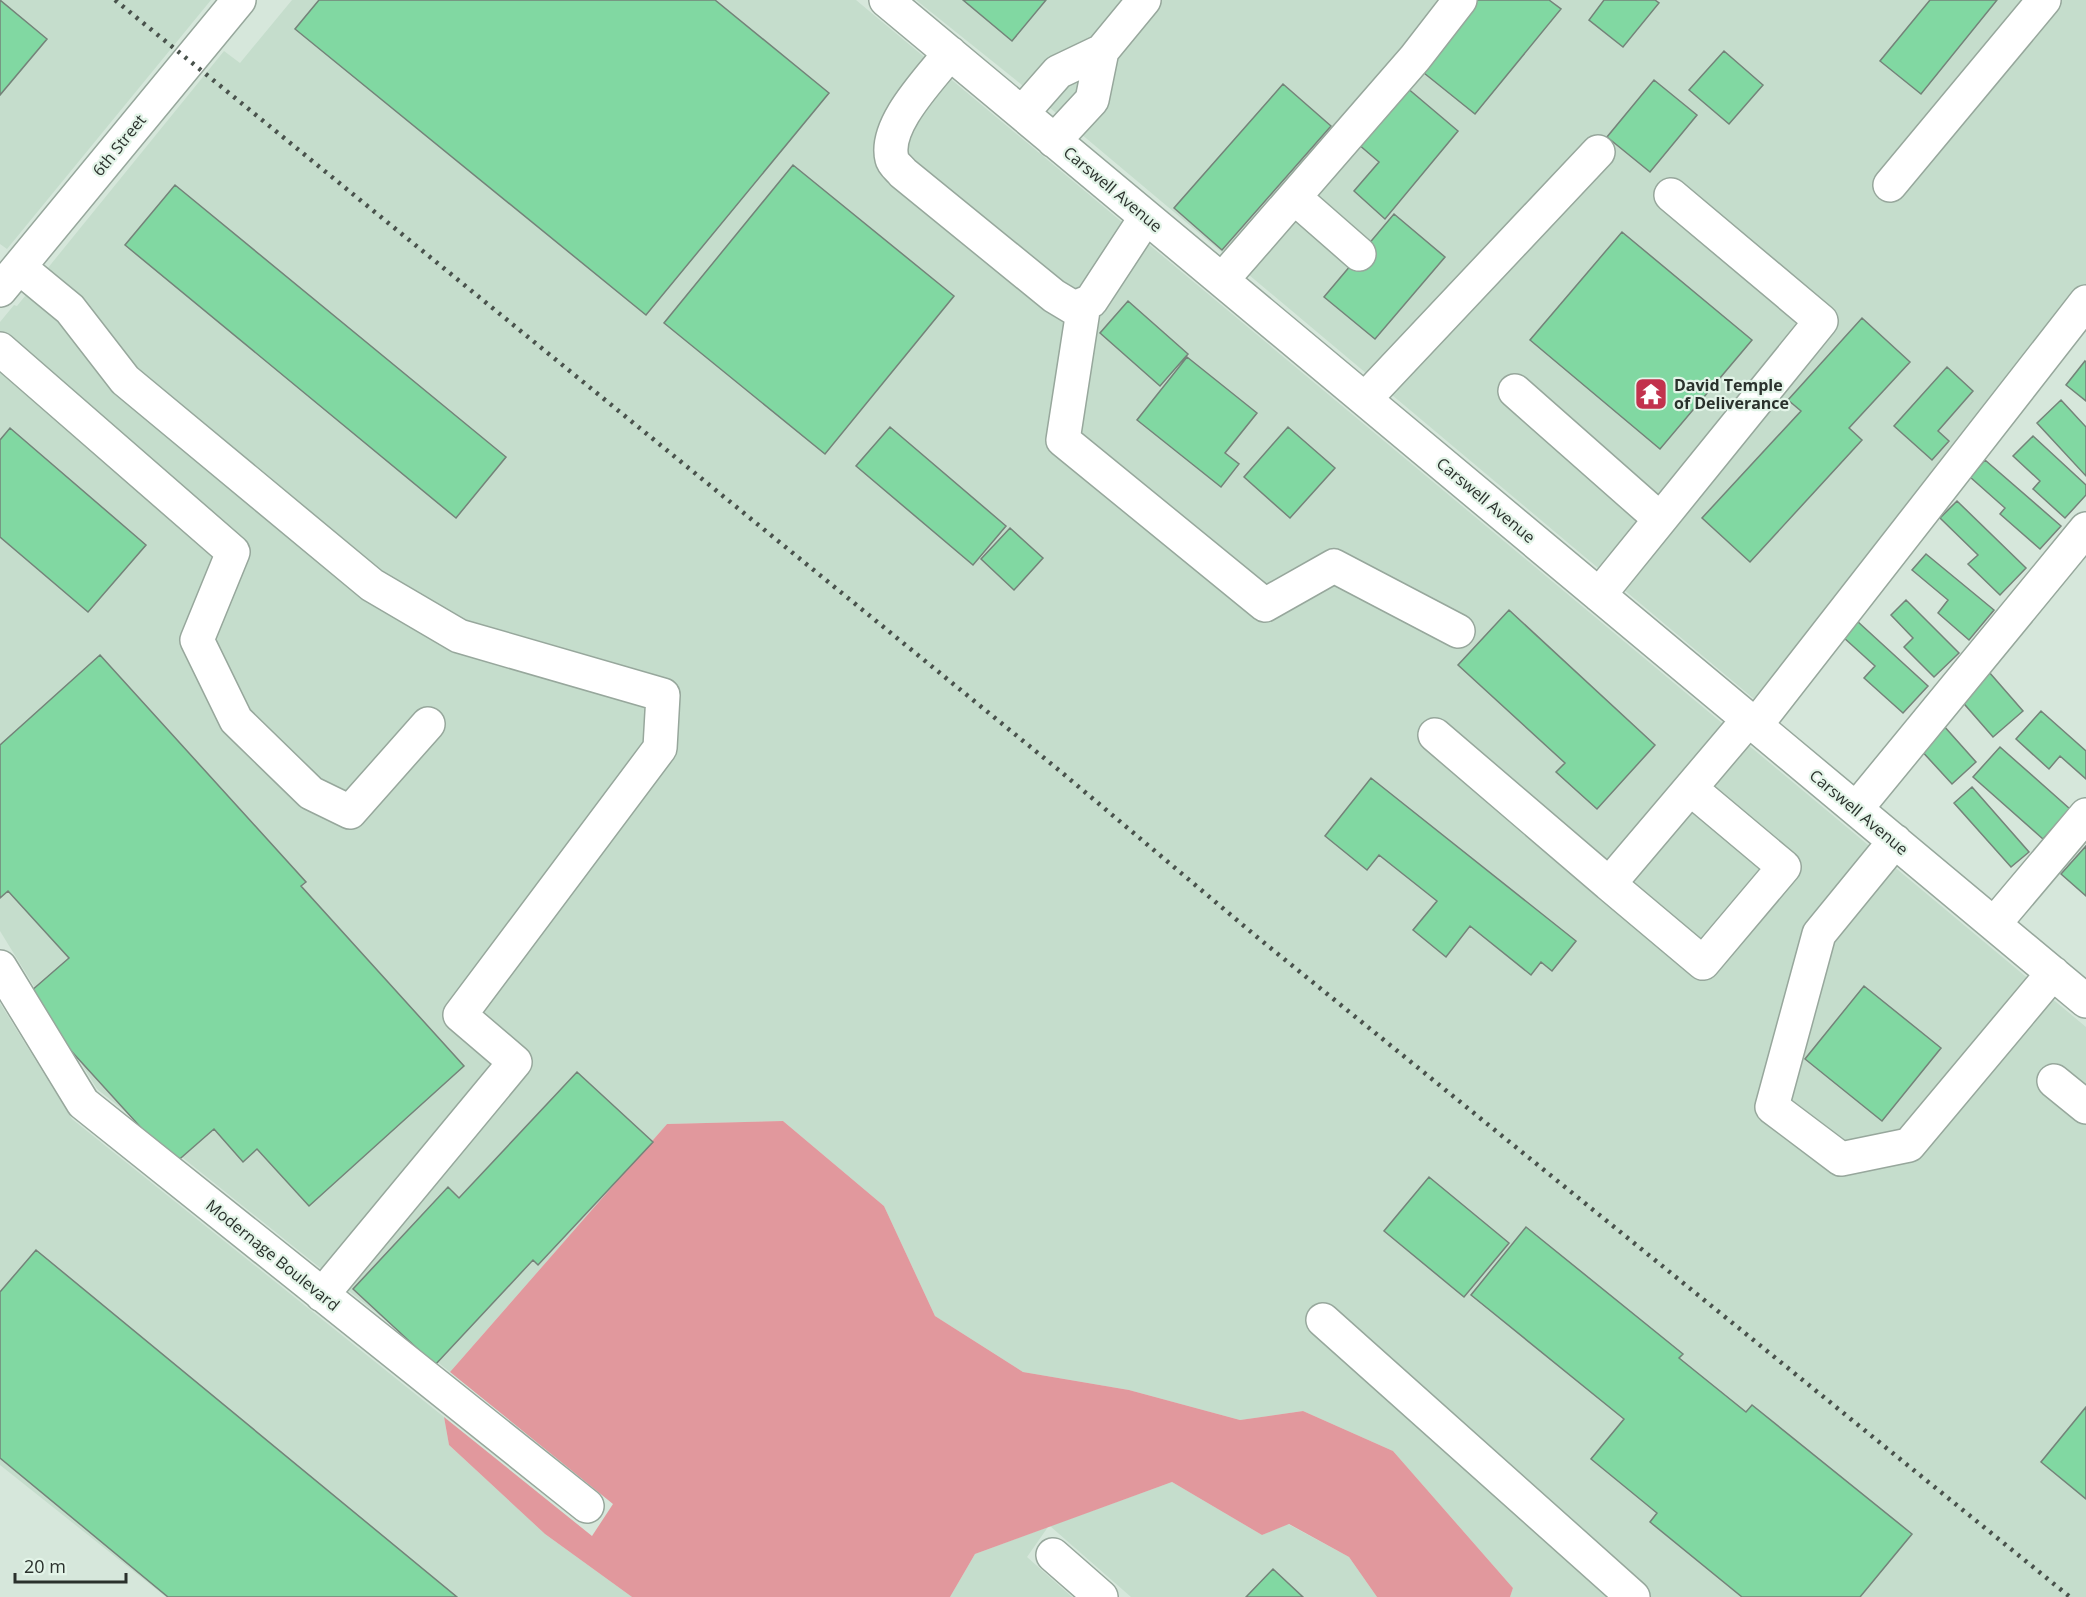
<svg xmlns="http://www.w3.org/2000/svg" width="2086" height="1597" viewBox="0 0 2086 1597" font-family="'Open Sans',sans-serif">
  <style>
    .built { fill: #c5ddcc }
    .green { fill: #e1989d }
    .building { fill: #81d8a2; stroke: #748379; stroke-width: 1.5 }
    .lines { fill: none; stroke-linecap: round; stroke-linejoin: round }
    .minor-casing { stroke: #97a79c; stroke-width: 36 }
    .minor { stroke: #fff; stroke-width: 33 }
    .rail { stroke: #49524c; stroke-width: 4.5; stroke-dasharray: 3 6; stroke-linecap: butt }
    .labels { text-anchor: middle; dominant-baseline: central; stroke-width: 4.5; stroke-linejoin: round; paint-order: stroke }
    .street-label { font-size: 16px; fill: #2a312c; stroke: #e3f4e8 }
    .poi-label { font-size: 16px; font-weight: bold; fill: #2a312c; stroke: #e3f4e8; text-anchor: start }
  </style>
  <rect width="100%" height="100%" fill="#d6e7db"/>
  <!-- built -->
  <path class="built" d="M0,0H211L7,249L0,244Z
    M292,0H856L2086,1027V1597H1510L1513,1588L1393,1451L1303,1411L1240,1420L1129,1390L1023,1372L935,1316L884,1206L783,1121L667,1124L450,1372L97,1089L0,931V322L14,305L17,306L224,51L240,63Z
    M916,0H2086V299L1766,709L1037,97Z
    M0,1003L72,1119L444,1417L449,1445L545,1534L632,1597H166L0,1465Z
    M1172,1482L1262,1535L1288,1524L1349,1557L1377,1597H1131L1050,1526Z
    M1048,1527L1027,1557L1072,1597H950L975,1554Z"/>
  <!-- green -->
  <path class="green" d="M783,1121L884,1206L935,1316L1023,1372L1129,1390L1240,1420L1303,1411L1393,1451L1513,1588L1510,1597H1377L1349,1557L1289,1524L1262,1535L1172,1482L975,1554L950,1597H632L545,1534L449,1445L444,1417L592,1536L613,1504L450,1372L667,1124Z"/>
  <!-- building -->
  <path class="building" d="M0,0L47,39L0,95Z
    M319,0H715L829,93L646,315L295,29Z
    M963,0H1046L1012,41Z
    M1476,0H1549L1561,9L1475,114L1419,69Z
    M1604,0H1655L1659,3L1623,47L1589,20Z
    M1930,0H1997L1921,94L1880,61Z
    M1724,51L1763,85L1729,124L1689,90Z
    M1654,80L1697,115L1650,172L1607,137Z
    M1283,84L1331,126L1222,250L1174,208Z
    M1406,87L1458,131L1385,219L1354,191L1379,162L1358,144Z
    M793,165L954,296L825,454L664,323Z
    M175,185L506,457L456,518L125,245Z
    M1394,214L1445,257L1375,339L1324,297Z
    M1622,232L1752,340L1660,449L1530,340Z
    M1128,301L1188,354L1160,386L1100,333Z
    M1862,318L1910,362L1849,428L1862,440L1750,562L1702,518L1801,411L1788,400Z
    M1187,357L1257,413L1225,453L1239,464L1221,487L1137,420Z
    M2085,361L2086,362V401L2066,385Z
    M1947,367L1973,391L1938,431L1949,441L1932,460L1894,426Z
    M2061,400L2086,427V476L2037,423Z
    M890,427L1006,526L973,565L856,466Z
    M1288,427L1335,468L1290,518L1244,477Z
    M10,428L146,545L88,612L0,537V440Z
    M2033,436L2086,485V495L2065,518L2033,489L2040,481L2013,456Z
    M1985,460L2061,526L2040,549L2000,514L2005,508L1970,477Z
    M1957,501L2026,568L2000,595L1968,564L1978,555L1940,518Z
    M1010,528L1043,558L1014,590L981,559Z
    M1926,554L1994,610L1969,640L1938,613L1948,600L1912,570Z
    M1906,600L1959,653L1934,677L1904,647L1913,638L1891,615Z
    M1509,610L1655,745L1597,809L1556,772L1565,763L1458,665Z
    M1857,621L1928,686L1903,713L1864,678L1875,666L1843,637Z
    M100,655L306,882L301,886L464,1066L309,1206L257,1149L243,1162L214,1129L174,1164L23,998L69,958L8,891L0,898V745Z
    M1989,672L2023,711L1993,737L1959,698Z
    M2041,711L2086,751V779L2060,756L2049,769L2016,739Z
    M1943,725L1976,762L1952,784L1919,748Z
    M2000,747L2070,809L2043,839L1973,777Z
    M1371,778L1576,941L1552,971L1541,962L1531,975L1470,926L1446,957L1413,930L1437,901L1379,855L1367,870L1325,836Z
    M1972,787L2029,852L2011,867L1954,803Z
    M2086,846V896L2061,874Z
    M1864,986L1941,1048L1882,1121L1805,1059Z
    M577,1072L653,1142L538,1265L533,1260L435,1365L353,1289L448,1187L459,1198Z
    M1429,1177L1509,1243L1464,1297L1384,1231Z
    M1526,1227L1683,1354L1679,1358L1746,1412L1752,1405L1912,1534L1860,1597H1742L1650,1522L1657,1513L1591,1459L1624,1419L1471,1295Z
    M36,1250L457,1597H168L0,1458V1292Z
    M2086,1407V1499L2041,1462Z
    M1273,1569L1303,1597H1246Z"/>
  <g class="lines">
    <defs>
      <path id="minor" d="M886,0L2086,1001
        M1102,51L1144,0
        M950,53C931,78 883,125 892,159C893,164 900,169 903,173L1054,296L1074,308L1091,301L1146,217
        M1022,113L1058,72L1102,51L1092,100L1054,141
        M1890,185L2044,0
        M1295,198L1359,254
        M19,267L70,309L125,380L372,585L459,636L663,695L660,748L460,1015L515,1062L322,1295
        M1222,280L1415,58L1460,0
        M0,290L239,0
        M1084,304L1063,440L1265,605L1334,566L1458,631
        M0,349L233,552L197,640L236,720L311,793L350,812L428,724
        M1515,391L1660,519
        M1365,399L1598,152
        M1599,595L1821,321L1671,195
        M1756,725L2086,302
        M1435,735L1609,884L1749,719
        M1856,809L2086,529
        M1895,841L1819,934L1772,1107L1841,1159L1909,1145L2053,973
        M1609,884L1703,963L1784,867L1691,789
        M1994,924L2086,815
        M0,967L83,1103L587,1506
        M2054,1081L2086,1107
        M1323,1320L1633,1597
        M1053,1555L1101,1597"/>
    </defs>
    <!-- minor casing -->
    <use href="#minor" class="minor-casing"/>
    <!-- minor -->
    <use href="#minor" class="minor"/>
    <!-- rail -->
    <path class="rail" d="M115,0L1060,771L1257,937L2070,1597"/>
  </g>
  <!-- icons -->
  <defs>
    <symbol id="temple-square" viewBox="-11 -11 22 22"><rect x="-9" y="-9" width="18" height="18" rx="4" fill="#c2324d" stroke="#e3f4e8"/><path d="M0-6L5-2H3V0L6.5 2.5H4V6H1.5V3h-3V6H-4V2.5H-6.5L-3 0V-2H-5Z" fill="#fff"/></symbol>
  </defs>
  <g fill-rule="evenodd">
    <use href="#temple-square" x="1632" y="375" width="38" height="38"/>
  </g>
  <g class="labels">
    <!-- street labels -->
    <g class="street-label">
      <text transform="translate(119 145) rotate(-51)">6th Street</text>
      <text transform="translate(1113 189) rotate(40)">Carswell Avenue</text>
      <text transform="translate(1486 500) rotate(40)">Carswell Avenue</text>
      <text transform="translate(1859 812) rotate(40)">Carswell Avenue</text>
      <text transform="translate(273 1255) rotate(39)">Modernage Boulevard</text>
    </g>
    <!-- poi labels -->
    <g class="poi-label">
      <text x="1674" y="385">David Temple<tspan x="1674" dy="18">of Deliverance</tspan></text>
    </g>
  </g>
  <!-- scale -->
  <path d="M15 1573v9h111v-9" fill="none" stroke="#2a312c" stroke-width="3"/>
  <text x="24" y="1573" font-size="18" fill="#2a312c" stroke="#e3f4e8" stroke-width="4.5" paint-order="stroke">20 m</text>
</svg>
